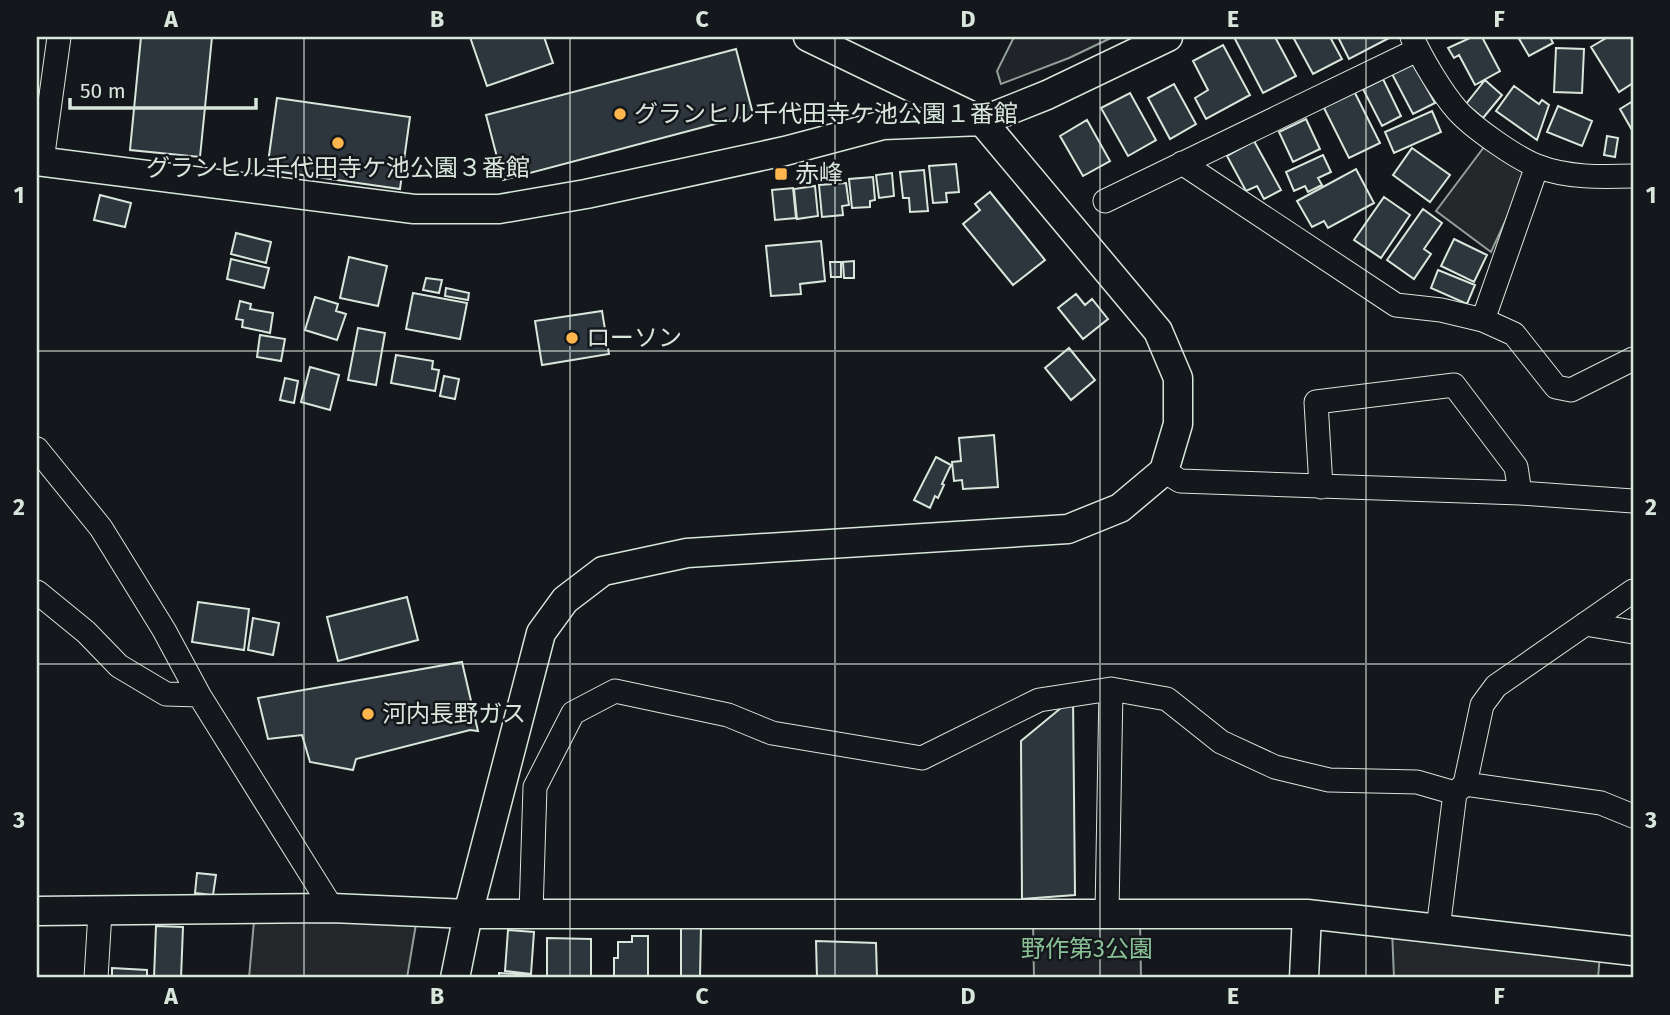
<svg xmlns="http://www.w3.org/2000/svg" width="1670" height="1015" viewBox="0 0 1670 1015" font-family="'Fira Sans','Noto Sans JP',sans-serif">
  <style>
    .green { fill: #202428; stroke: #939e99; stroke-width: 2 }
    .parking { fill: #24282b; stroke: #939e99; stroke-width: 2 }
    .building { fill: #2c363c; stroke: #d8e6dc; stroke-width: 2 }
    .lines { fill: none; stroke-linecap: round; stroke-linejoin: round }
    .minor-casing { stroke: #d8e6dc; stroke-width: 25 }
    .tertiary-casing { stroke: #d8e6dc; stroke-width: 31 }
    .minor { stroke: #14181c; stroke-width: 23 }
    .tertiary { stroke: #14181c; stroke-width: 28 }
    .grid { fill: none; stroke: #d8e6dc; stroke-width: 2; stroke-opacity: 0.55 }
    .poi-dot { fill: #ffb74d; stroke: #14181c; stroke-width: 2.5 }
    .labels { text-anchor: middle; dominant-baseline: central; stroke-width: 5; stroke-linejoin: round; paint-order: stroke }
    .poi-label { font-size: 24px; fill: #d8e6dc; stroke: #14181c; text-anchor: start }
    .park-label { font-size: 24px; fill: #8ac095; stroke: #14181c }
    .neatline { fill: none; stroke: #d8e6dc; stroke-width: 2.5 }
    .grid-label { font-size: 23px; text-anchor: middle; font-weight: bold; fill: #d8e6dc }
  </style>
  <rect width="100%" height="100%" fill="#14181c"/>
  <!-- green -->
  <path class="green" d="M1014,37H1113L1069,58L1001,84L997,71Z
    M1033,920H1140L1141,978H1034Z"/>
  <!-- parking -->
  <path class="parking" d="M1487,143L1523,166L1525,178L1491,252L1436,211Z
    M254,921L416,924L407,978H249Z
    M1392,930L1600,954L1598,978H1394Z"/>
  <!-- building -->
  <path class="building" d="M141,37H212L200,157L130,150Z
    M470,37H544L553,63L487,86Z
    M1234,37H1275L1296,76L1263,93Z
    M1293,37H1330L1342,59L1313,74Z
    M1338,37H1391L1349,59Z
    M1472,37H1482L1500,71L1475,85L1459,55L1454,58L1448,48Z
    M1518,37H1550L1553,43L1529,56Z
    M1608,37H1633V83L1619,92L1591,47Z
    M1223,45L1250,95L1206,119L1195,98L1208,90L1193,61Z
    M1556,48L1584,49L1582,93L1554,92Z
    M736,49L753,114L503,180L486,115Z
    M1413,63L1435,103L1413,114L1392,74Z
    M1383,79L1401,116L1382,126L1363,89Z
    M1485,80L1502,95L1483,118L1466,104Z
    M1174,84L1196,124L1170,139L1148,98Z
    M1514,86L1539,104L1542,100L1549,105L1537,140L1496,111Z
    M1354,91L1380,143L1349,158L1323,106Z
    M1130,93L1156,140L1128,156L1101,108Z
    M277,98L410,117L400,189L267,170Z
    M1633,101V129L1632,130L1620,109Z
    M1558,106L1592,121L1582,146L1547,132Z
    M1432,111L1441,132L1394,153L1385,132Z
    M1306,119L1320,149L1293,162L1279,132Z
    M1087,120L1110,161L1083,176L1060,136Z
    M1607,136L1618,138L1615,157L1604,155Z
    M1254,141L1281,190L1264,199L1257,186L1246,191L1227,156Z
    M1412,148L1450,175L1430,202L1393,175Z
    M1323,155L1331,172L1318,178L1322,185L1308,192L1305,186L1294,191L1286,172Z
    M956,164L959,192L946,193L947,202L933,203L929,166Z
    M1356,169L1374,203L1328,228L1324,221L1312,227L1297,201Z
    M924,170L928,211L910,212L909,198H903L900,172Z
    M892,173L894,196L879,198L876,175Z
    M873,177L875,200L870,201V207L852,208L849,179Z
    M846,183L849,205L842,206L843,215L822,217L819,185Z
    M815,186L818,216L797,219L794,189Z
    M793,188L796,218L775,220L772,190Z
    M990,192L1045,260L1013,285L963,224L980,210L975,204Z
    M100,195L131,203L125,227L94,220Z
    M1384,197L1410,215L1381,258L1354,240Z
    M1423,209L1442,223L1424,249L1431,254L1414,279L1387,260Z
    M236,233L271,242L266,263L231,254Z
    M1454,239L1487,255L1474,282L1441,266Z
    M821,241L825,281L800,284L801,294L771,296L766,246Z
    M349,257L387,266L378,306L340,298Z
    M231,259L269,268L264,288L227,279Z
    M854,261V278H844L843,262Z
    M830,262H841V277H831Z
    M1438,270L1475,285L1467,304L1431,288Z
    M426,278L442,280L439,293L423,290Z
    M446,288L469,293L468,300L445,296Z
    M413,293L467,303L460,339L406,329Z
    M1076,294L1085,305L1092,299L1108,319L1083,339L1058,308Z
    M315,297L338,304L336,311L346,314L337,340L305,330Z
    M240,301L251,304L250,309L273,313L270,333L242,327L243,320L236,319Z
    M602,311L609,354L542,365L535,321Z
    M358,328L385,333L376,385L348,380Z
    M260,335L285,339L281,361L257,357Z
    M1069,348L1095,380L1071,400L1045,368Z
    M396,355L433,361L432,369L439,370L435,391L391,383Z
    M310,367L339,375L330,410L301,402Z
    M444,376L459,379L455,399L440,396Z
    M285,378L298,381L294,403L280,400Z
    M994,435L998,487L963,489L962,480L954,481L952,462L961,461L959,438Z
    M936,457L951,465L942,484L944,485L938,498L935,496L930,508L914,500Z
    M407,597L418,640L338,661L327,617Z
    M198,602L249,609L244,650L192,642Z
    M253,618L279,623L273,655L248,650Z
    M462,662L478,731L470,730L356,759L353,770L310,762L302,735L268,739L258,698Z
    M1073,698L1075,895L1022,899L1021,741Z
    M197,873L216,875L213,895L195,893Z
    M681,925L701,926L700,978H681Z
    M156,926L183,927L181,978H154Z
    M508,930L534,932L531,974L505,971Z
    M632,936H648V978H614V958H618V942H632Z
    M547,938L591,939V978H547Z
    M816,941L876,943L877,978H817Z
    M112,968L147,970V978H112Z
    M499,973L531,975V978H499Z"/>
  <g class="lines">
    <defs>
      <path id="minor" d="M1412,37C1421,58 1442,93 1457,110C1472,127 1516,158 1537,166C1567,178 1602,177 1633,176
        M42,161L59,37
        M1182,163L1396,305L1441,310L1483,320L1514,334L1556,387L1571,390L1633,359
        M1105,201L1417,50
        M1483,320L1537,166
        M37,449L101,528L164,630L199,695L332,908
        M1164,471L1180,481L1520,493L1633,501
        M1321,487L1316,402L1454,385L1516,467L1520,493
        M37,592L86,632L119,666L166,694L199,695
        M1585,624L1633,632
        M1465,784L1601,803L1633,816
        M531,913L535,787L573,713L615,691L728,715L772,733L922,758L1039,700L1111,689L1167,699L1221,742L1275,767L1329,780L1417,782L1455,793
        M1107,913L1111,689
        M1438,929L1455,793L1465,784L1482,705L1496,686L1633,591
        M96,978L100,912"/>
      <path id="tertiary" d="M37,161L414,209H499L586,194L785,151L883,125L982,121L1047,95L1168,37
        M37,911L332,908L468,914H1307L1633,951
        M455,978L468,914L541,633L565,600L603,571L687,553L1068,529L1120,508L1164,471L1178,424V378L1158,331L982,121L808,37
        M1304,978L1307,914"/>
    </defs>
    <!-- minor casing -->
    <use href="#minor" class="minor-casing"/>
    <!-- tertiary casing -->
    <use href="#tertiary" class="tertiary-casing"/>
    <!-- minor -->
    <use href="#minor" class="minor"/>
    <!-- tertiary -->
    <use href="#tertiary" class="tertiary"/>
  </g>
  <!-- grid -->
  <path class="grid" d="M304,37V978M570,37V978M835,37V978M1100,37V978M1366,37V978M37,351H1633M37,664H1633"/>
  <!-- markers -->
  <g class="poi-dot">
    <circle cx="620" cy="114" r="7"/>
    <circle cx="338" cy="143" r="7"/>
    <rect x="774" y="167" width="14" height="14" rx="3.5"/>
    <circle cx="572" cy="338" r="7"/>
    <circle cx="368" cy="714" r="7"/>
  </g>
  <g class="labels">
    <!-- poi labels -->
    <g class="poi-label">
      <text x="634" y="114">グランヒル千代田寺ケ池公園１番館</text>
      <text x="338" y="168" text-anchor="middle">グランヒル千代田寺ケ池公園３番館</text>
      <text x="795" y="174">赤峰</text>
      <text x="586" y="338">ローソン</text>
      <text x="382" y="714">河内長野ガス</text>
    </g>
    <!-- park labels -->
    <g class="park-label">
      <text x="1087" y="949">野作第3公園</text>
    </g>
  </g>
  <!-- border -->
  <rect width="1670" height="1015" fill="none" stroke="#14181c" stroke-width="77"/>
  <!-- scale -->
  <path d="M70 98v10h186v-10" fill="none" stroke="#d8e6dc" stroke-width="3.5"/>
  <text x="80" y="98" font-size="21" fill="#d8e6dc" stroke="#14181c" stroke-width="5" paint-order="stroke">50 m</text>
  <rect x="38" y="38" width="1594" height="938" class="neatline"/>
  <g class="grid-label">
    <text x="171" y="27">A</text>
    <text x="437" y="27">B</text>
    <text x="702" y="27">C</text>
    <text x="968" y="27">D</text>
    <text x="1233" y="27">E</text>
    <text x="1499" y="27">F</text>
    <text x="19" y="203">1</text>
    <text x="1651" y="203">1</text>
    <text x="19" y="515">2</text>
    <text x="1651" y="515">2</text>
    <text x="19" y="828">3</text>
    <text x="1651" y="828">3</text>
    <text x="171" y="1004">A</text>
    <text x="437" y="1004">B</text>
    <text x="702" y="1004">C</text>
    <text x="968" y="1004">D</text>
    <text x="1233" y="1004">E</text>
    <text x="1499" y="1004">F</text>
  </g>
</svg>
